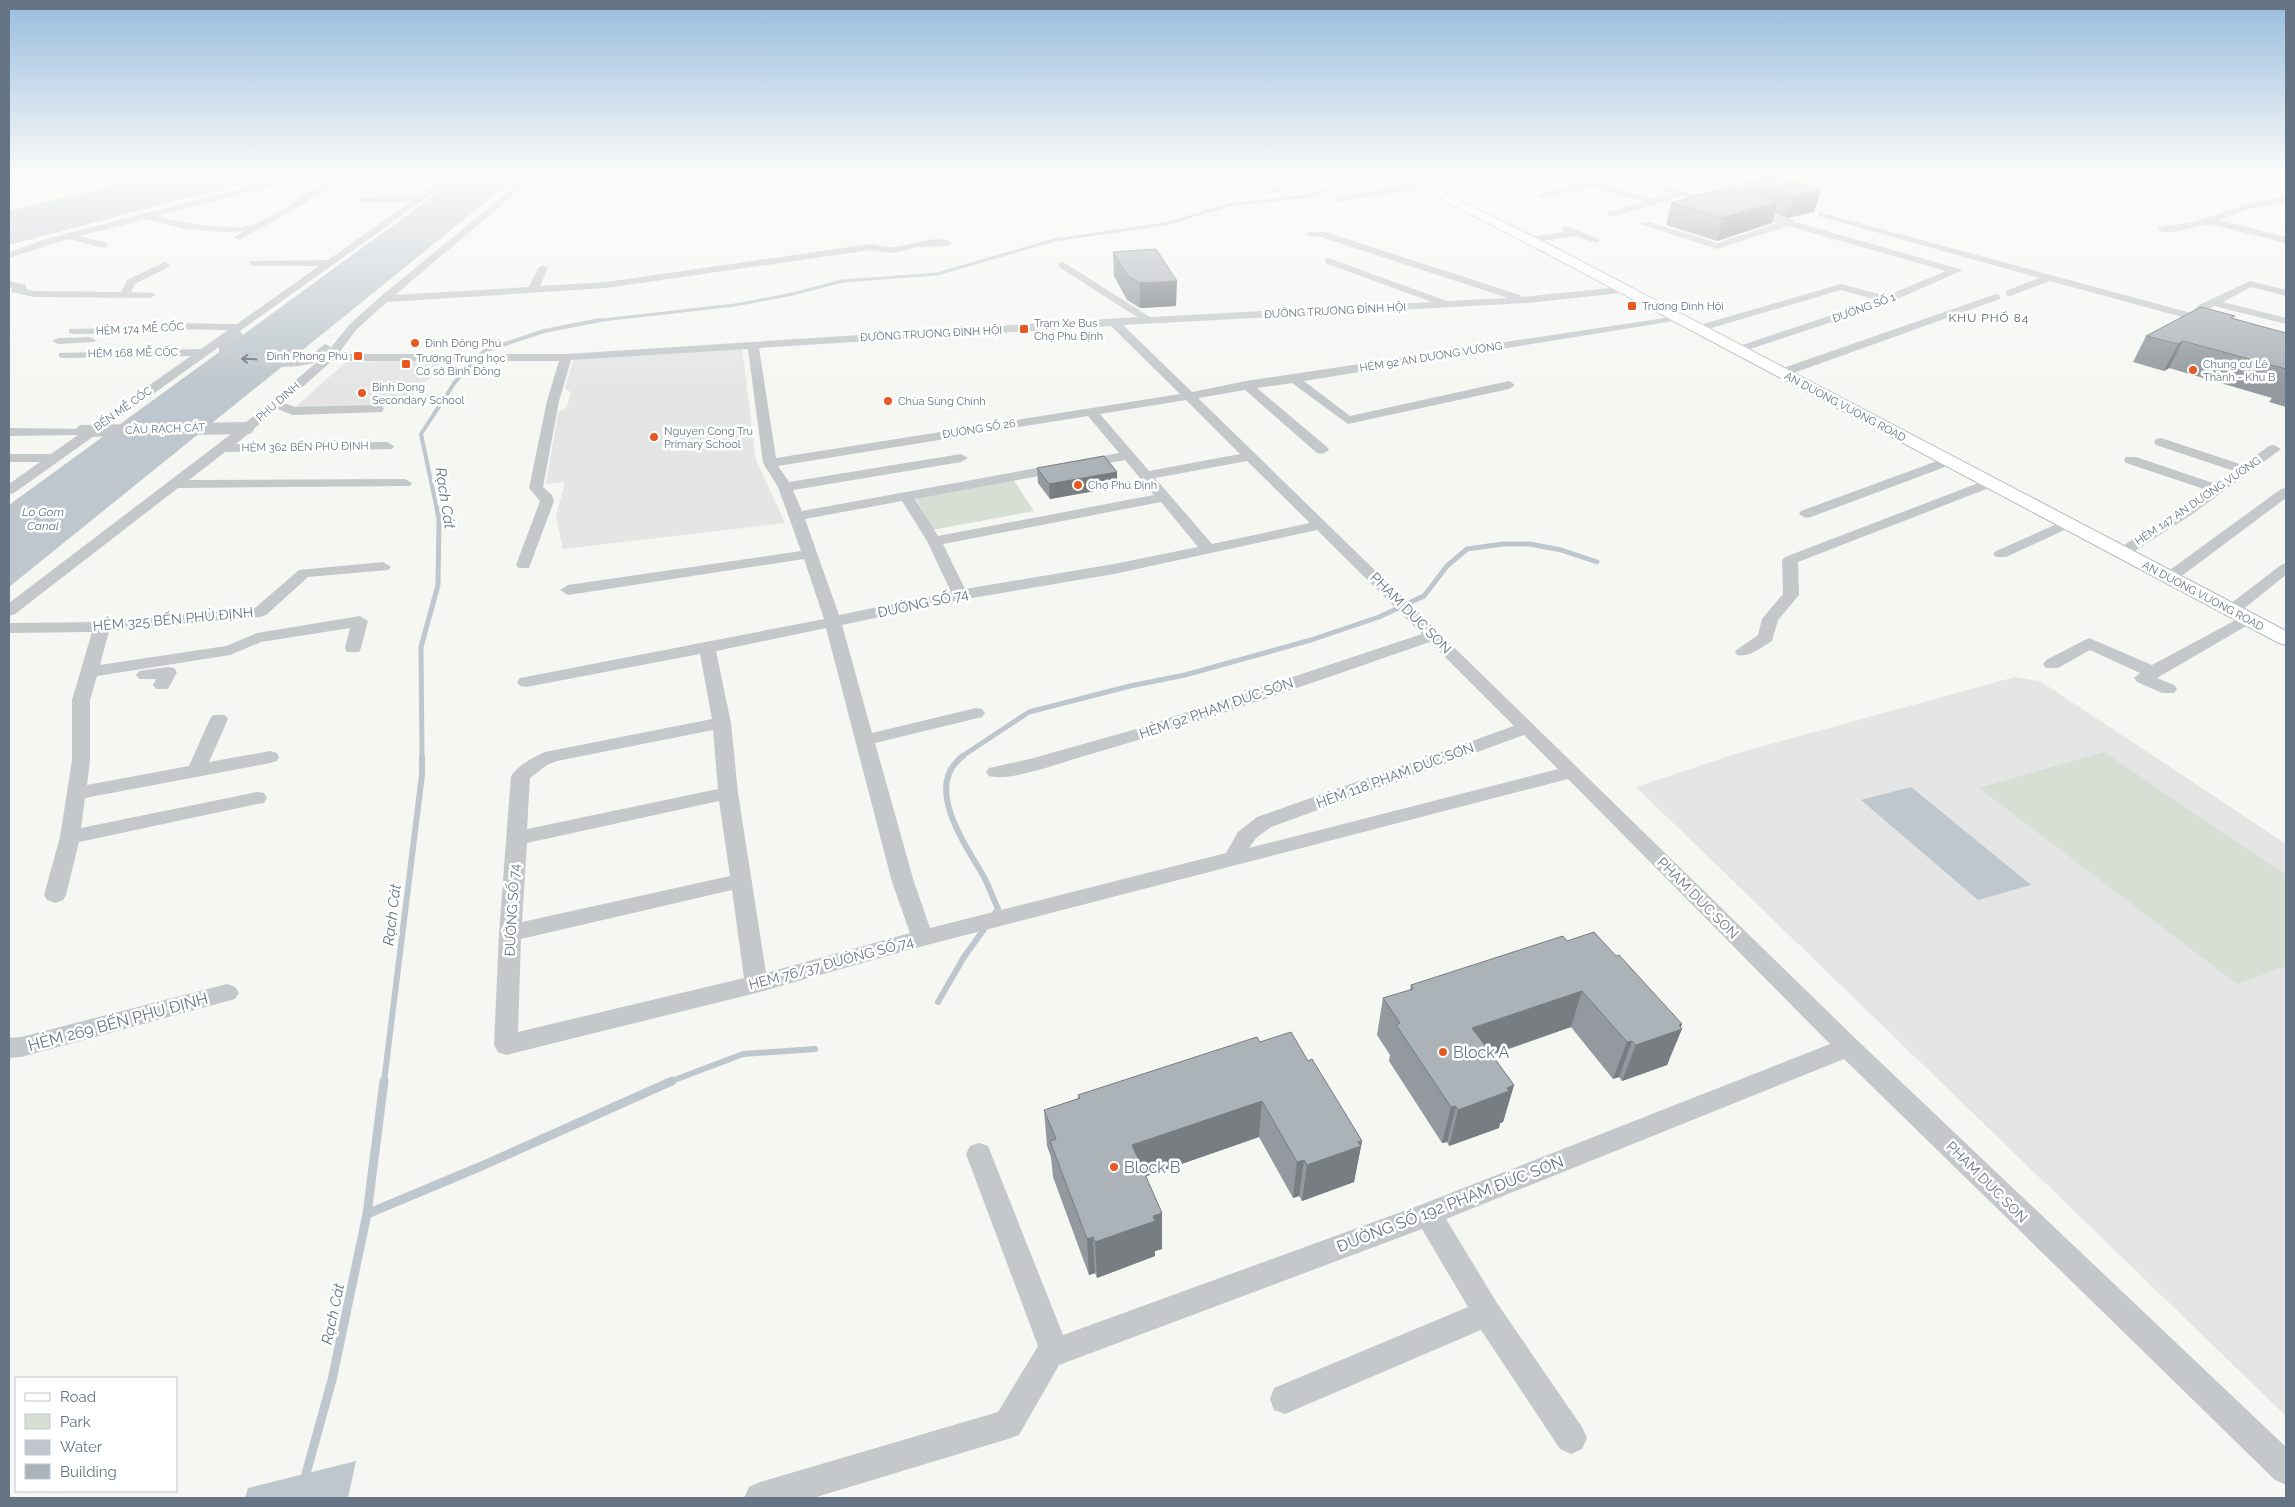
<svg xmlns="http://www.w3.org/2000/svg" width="2295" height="1507" viewBox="0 0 2295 1507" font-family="Raleway,sans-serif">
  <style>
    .built { fill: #e4e5e4 }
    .green { fill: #d7ded4 }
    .water { fill: #bec7cd }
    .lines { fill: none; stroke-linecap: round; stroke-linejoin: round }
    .stream-far4 { stroke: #bec7cd; stroke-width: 3 }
    .stream-far3 { stroke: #bec7cd; stroke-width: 4 }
    .stream-far2 { stroke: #bec7cd; stroke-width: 5 }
    .stream-far1 { stroke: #bec7cd; stroke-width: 6 }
    .stream { stroke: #bec7cd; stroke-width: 9 }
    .ferry { stroke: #607781; stroke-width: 1; stroke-dasharray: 3 2.5; stroke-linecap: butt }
    .major-casing { stroke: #b7bbbf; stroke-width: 2 }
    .minor { fill: #c4c8cb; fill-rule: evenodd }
    .major { fill: #fff; fill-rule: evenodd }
    .minor-bridge { stroke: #c4c8cb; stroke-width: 12 }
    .wall { fill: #93999e }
    .shaded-wall { fill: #787d81 }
    .building { fill: #abb2b8; stroke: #787d81 }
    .oneway { stroke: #6a7988 }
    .poi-dot { fill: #e65923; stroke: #fff; stroke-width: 2 }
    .labels { text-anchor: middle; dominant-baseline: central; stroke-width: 5; stroke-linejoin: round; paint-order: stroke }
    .far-poi-label { font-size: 11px; fill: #657585; stroke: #fff; text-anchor: start }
    .far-street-label { font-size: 11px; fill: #657585; stroke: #fff }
    .far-neighbourhood-label { font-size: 12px; letter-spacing: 1px; fill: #535e69; stroke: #fff }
    .far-water-label { font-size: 12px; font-style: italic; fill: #607781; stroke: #fff }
    .street-label { font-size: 14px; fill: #657585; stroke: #fff }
    .water-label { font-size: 15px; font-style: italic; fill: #607781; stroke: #fff }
    .near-street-label { font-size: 16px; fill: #657585; stroke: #fff }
    .near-poi-label { font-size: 16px; fill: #657585; stroke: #fff; text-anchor: start }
  </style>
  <rect width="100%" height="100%" fill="#f6f6f3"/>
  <!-- built -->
  <path class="built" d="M742,349L756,460L785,523L563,549L556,517L565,482L546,484L558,413L567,407L571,392L565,389L573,360Z
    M447,360L402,406L294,408L346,362Z
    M2015,677L2040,681L2286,844V1416L1636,787L1738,753Z"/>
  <!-- green -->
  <path class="green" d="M1013,479L1034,511L932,530L915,496Z
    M2104,752L2286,875V966L2237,984L1979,788Z"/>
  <!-- water -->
  <path class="water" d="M151,176H278L209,192L9,245V211Z
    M461,176H518L9,587V505Z
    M1911,787L2031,885L1978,900L1861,800Z
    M356,1461L348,1498H245L248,1488Z"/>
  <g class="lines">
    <!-- stream-far4 -->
    <path class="stream-far4" d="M594,321L735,305L793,294L842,281L937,274L1054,240L1165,224L1229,205L1308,196L1332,189L1345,179L1341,176"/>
    <!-- stream-far3 -->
    <path class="stream-far3" d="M437,510L421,434L455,382L484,351L544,331L600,320"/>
    <!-- stream-far2 -->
    <path class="stream-far2" d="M422,757L421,647L438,585L439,519L437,508
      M961,757L1029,712L1130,686L1185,675L1311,640L1379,617L1424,596L1447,566L1467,549L1503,544H1530L1561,550L1597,562"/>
    <!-- stream-far1 -->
    <path class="stream-far1" d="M963,756C922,786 966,845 984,877C989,887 993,898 998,909L992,917
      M938,1002L964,957L987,925
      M384,1082L422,775V756
      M669,1082L743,1054L815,1049"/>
    <!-- stream -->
    <path class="stream" d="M367,1214L484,1165L672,1081
      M304,1481L332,1380L367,1214L384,1081"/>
    <!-- ferry -->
    <path class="ferry" d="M235,176L243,186"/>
    <defs>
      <path id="major" d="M46,176H65L9,192V186Z
        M1397,176H1411L1554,247L2286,631V645L2279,643L1546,253Z"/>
    </defs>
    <!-- major casing -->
    <use href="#major" class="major-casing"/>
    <!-- minor -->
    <path class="minor" d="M290,176H305L299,179L457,176L240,331L243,334C238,341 231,343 229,351L233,353L269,358H307L325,344L331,347L324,356L349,325L380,297L527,176H536L395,295L529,287L538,268L543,265L548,268L540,286L606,282L871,244C878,245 887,248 894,247C908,246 940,233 952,243L947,246L917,247L894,253L871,250L606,288L387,302L357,329L338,354H566L1137,317L1059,267V263L1063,262L1150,317L1432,302L1325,263V259L1328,258L1447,301L1508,298L1321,237L1308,236V232H1325L1520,295L1521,297L1621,287L1626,290L1621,293L1527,303L1123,325L1192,392L1246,381L1678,316L1679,318L1674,321L1304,381L1350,416L1509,381L1515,385L1509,389L1348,424L1292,383L1257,388L1327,447L1329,450L1322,454L1317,453L1245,390L1198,398L1857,1040L2286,1447V1485L2275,1480L1844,1059L1446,1219L1497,1303L1582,1427L1587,1438L1582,1449L1571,1454L1560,1449L1481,1330L1285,1414L1274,1410L1270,1399L1274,1388L1468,1307L1422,1229L1059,1365L1019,1435L1008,1439L813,1498H744L749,1487L760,1482L998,1412L1038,1346L966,1154L970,1146L979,1143L988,1146L1063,1335L1423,1204L1830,1044L1568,779L923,946L756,993L506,1055L498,1052L494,1045L499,933L511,776C519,765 533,757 545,752L712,719L700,654L526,687L520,686L517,682L520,678L824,619L804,559L568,595L560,590L568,585L801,551L778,487L763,463L748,349L571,360L559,401L543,487L552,495L554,501L529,568H519L516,565L540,501L529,488L547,401L559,361H332L284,403L295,407L378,405L382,406L384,409L382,412L293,415L277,409L236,444L387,442L394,446L392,449L225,452L189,480L405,479L412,483L410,486L178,488L15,614L9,616V603L243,425L317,362C289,371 246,367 219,355V347L14,493L9,494V484L40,462H9V454H51L78,435L9,436V428L87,429L191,356L63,358L59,357V353L201,349L228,330L166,329L156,333L73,334L69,333V329L154,327L164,323L237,324L319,266H254L250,265V261L328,260L412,201L360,203L356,200L357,198L420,195L442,180L336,183L335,186L308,199V202L239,240L234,237L244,231L226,232L184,229L146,219L79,236L107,243V247L104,248L68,239L9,258V252L50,238ZM284,183H327L298,197V200C284,208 271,217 257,223C234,233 180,222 157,216ZM1111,326L1180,394L776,458L759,348ZM1186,400L1240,454L1149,471L1100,414ZM1088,416L1119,453L802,511L793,490L961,462L968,458L961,454L789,482L778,466ZM1125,460L1154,495L938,536L915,499ZM1247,461L1310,523L1212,544L1155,478ZM902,501L927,541L951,592L839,615L805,519ZM1161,502L1198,547L1114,564L965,589L943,544ZM1317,530L1422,634L1133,730L1030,759L989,768L986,772L989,776C1009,782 1060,763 1081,757C1199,723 1314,682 1430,642L1514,726L1257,817L1238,832L1226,853L930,928L914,882L875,743L982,717L985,713L982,709L976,708L872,733L842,625L960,600L1114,574ZM826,628L892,882L910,933L766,973L738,793L731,723L716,651ZM713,730L718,789L527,829L530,778L547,765L557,761ZM1524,735L1558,769L1249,848L1256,838L1271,827ZM719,801L730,876L522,922L527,843ZM732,890L744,978L518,1032L521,939Z
      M1310,176H1324L1271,193L1267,190Z
      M1436,176H1447C1426,193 1365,197 1337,202L1333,199L1337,196L1408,185Z
      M1619,176H1633L1722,203L1718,206L1683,196L1611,217L1608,216V212L1644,202L1591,187L1542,198L1538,195L1581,184L1568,181V177L1571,176L1653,199L1673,193Z
      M1695,176H1710L1772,195L1768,198Z
      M2286,196V202L2249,209L2219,220L2286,237V243L2210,224L2172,232H2162L2157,229L2162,226L2191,223L2243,205Z
      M1749,209L1794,220L1795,222L1963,270L1886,304L1741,352H1733V348L1877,300L1841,290L1701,331H1693L1691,329L1693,327L1841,284L1886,296L1946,271L1788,226L1717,249L1641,224L1649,222L1717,243L1778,223L1746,214L1745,212Z
      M1818,212L2191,313L2199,305L2250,281L2286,290V296L2251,287L2223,302L2286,318V324L2214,306L2193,320L2050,281L2010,296L2006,295V291L2039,278L1818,216Z
      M1566,226L1601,240L1596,243L1576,236L1528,243L1523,240L1528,237L1565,232L1561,229Z
      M165,262L170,265L169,267L135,284L131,292L154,293L155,295L150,298L35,297L11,292L12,288L9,287V281L26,285V289L35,291L121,292L127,280Z
      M1996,294L2000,295V299L1785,376H1777L1775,373L1777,370Z
      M90,337L96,340L94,342L58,344L52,341L58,338Z
      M2161,438L2243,465L2269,446L2274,445L2281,449L2191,515L2127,556H2117L2114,553L2117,550L2207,490L2126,463L2124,460L2126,457H2136L2216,484L2234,471L2156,445L2154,442L2156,439Z
      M1948,457L1955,461L1953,464L1811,517L1806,518L1799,514L1801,511Z
      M1989,479L1994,480L1996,483L1994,486L1798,562L1799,595L1778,620L1772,641C1761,647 1750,658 1737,655L1735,651L1758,635L1762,619L1783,594L1782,560L1785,557Z
      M2286,488V498L2175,581H2163L2161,578L2163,575L2281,489Z
      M2066,520L2073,524L2071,527L2006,557H1996L1993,554L1996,551Z
      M383,562L391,567L388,570L308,577L266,615L260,617L109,631L100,665L226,646L257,633L360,616L368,621L361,648L359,652H347L345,648L350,628L261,642L230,655L97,676L90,700V760L87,785L189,766L210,719L213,715H225L228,719L209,762L270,751L277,753L279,757L277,761L270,763L85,798L81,828L257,792L264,793L267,798L264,803L257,804L79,842L66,895L63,900L55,903L47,900L44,895L60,837L72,760V700L92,632L9,633V623L102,622L255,608L299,570Z
      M2286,563V575L2237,614H2225L2223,611L2225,608L2281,565Z
      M2247,614L2255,619L2253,622L2157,678L2174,685L2177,689L2174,693H2162L2137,682L2134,678L2140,673L2090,650L2058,668H2046L2043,664L2046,660L2089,638L2152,665Z
      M168,667L174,668L177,672L168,689H156L153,685L156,679H139L136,675L139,671Z
      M227,984L235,987L239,993L235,999L21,1057L9,1058V1038L21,1037Z"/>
    <!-- major -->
    <use href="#major" class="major"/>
    <!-- minor-bridge -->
    <path class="minor-bridge" d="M82,431L248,428"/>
  </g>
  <!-- wall -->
  <path class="wall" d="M1745,183L1821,190L1814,212L1787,218L1774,214L1772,223L1717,241L1666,225L1671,203L1743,191Z
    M1113,252L1176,306L1140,308L1127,300L1114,276Z
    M2233,319L2286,333V407L2269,402L2272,398L2169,368L2164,371L2133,362L2146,336Z
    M1037,468L1117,472V487L1050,499L1038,483Z
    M1567,941L1681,1027L1667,1065L1622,1081L1619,1077L1613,1079L1571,1027L1492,1055L1514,1085L1503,1122L1500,1123L1499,1128L1449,1146L1447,1142L1442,1143L1389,1061L1390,1055L1377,1035L1383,998L1410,990L1411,985Z
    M1260,1042L1308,1061L1362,1141L1354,1182L1302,1201L1299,1196L1293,1198L1259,1137L1146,1176L1162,1249L1155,1251V1256L1097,1278L1095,1273L1089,1275L1053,1177L1051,1157L1047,1146L1044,1110L1078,1099V1095Z"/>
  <!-- shaded-wall -->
  <path class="shaded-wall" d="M1821,190L1814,212L1787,218L1794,196Z
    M1778,201L1772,223L1717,241L1723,218Z
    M1177,281L1176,306L1140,308V283Z
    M2183,341L2169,368L2164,371L2178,344Z
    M1117,472V487L1050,499L1049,484Z
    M1582,991L1571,1027L1463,1064L1472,1028Z
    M1682,1024L1680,1030L1682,1029L1667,1065L1622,1081L1636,1045Z
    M1632,1041L1619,1077L1613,1079L1627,1042Z
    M1514,1085L1503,1122L1500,1123L1499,1128L1449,1146L1458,1110Z
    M1262,1101L1259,1137L1133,1181L1132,1145Z
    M1456,1106L1447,1142L1442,1143L1451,1107Z
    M1362,1141L1354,1182L1302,1201L1307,1165Z
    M1304,1160L1299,1196L1293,1198L1297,1162Z
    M1162,1213V1249L1155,1251V1256L1097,1278L1095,1242L1153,1216Z
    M1093,1237L1095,1273L1089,1275L1087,1239Z"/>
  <!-- building -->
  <path class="building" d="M1768,176H1771L1821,190L1794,196L1745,183Z
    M1727,187L1778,201L1723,218L1671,203Z
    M1156,249L1177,281L1140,283L1127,275L1113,252Z
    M2201,307L2235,316L2231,318L2286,333V369L2183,341L2178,344L2146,336Z
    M1104,456L1117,472L1049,484L1037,468Z
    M1594,932L1616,956L1619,955L1682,1024L1679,1025L1682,1029L1636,1045L1632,1041L1627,1042L1582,991L1472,1028L1514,1085L1507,1088L1509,1091L1458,1110L1456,1106L1451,1107L1396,1025L1400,1023L1383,998L1413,989L1411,985L1563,936L1567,941Z
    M1291,1032L1308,1061L1312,1059L1362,1141L1358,1142L1361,1146L1307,1165L1304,1160L1297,1162L1262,1101L1132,1145L1162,1213L1153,1216L1155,1221L1095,1242L1093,1237L1087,1239L1050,1141L1056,1139L1044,1110L1080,1098L1078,1095L1257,1037L1260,1042Z"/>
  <!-- one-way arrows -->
  <defs><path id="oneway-shaft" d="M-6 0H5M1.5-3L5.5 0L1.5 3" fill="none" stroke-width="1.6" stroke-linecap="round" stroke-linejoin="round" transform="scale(1.25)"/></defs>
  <use class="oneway" href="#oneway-shaft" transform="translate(249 359) rotate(-177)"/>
  <!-- sky -->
  <linearGradient id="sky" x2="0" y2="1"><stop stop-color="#97bcdd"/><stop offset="0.45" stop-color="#fbfbfa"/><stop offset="1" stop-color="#fbfbfa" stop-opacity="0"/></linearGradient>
  <rect width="2295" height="387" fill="url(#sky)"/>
  <!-- markers -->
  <g class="poi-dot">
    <rect x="1627" y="301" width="10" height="10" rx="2.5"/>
    <rect x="1019" y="324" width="10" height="10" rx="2.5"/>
    <circle cx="415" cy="343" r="5"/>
    <rect x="353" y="351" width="10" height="10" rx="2.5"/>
    <rect x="401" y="359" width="10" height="10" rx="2.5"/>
    <circle cx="2193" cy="370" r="5"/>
    <circle cx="362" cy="393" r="5"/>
    <circle cx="888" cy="401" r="5"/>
    <circle cx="654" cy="437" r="5"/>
    <circle cx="1078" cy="485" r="5"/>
    <circle cx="1443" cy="1052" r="5"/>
    <circle cx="1114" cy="1167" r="5"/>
  </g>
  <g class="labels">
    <!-- far-poi labels -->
    <g class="far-poi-label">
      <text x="1642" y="306">Trương Đình Hội</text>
      <text x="1034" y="323">Trạm Xe Bus<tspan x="1034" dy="13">Chợ Phú Định</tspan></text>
      <text x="425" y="343">Đình Đông Phú</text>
      <text x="348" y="356" text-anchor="end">Đình Phong Phú</text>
      <text x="416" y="358">Trường Trung học<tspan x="416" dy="13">Cơ sở Bình Đông</tspan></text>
      <text x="2203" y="364">Chung cư Lê<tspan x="2203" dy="13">Thành - Khu B</tspan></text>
      <text x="372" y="387">Binh Dong<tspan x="372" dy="13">Secondary School</tspan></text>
      <text x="898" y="401">Chùa Sùng Chính</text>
      <text x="664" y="431">Nguyen Cong Tru<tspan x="664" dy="13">Primary School</tspan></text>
      <text x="1088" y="485">Chợ Phú Định</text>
    </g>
    <!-- far-street labels -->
    <g class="far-street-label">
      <text transform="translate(1864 308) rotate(-20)">ĐƯỜNG SỐ 1</text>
      <text transform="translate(1335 311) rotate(-3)">ĐƯỜNG TRƯƠNG ĐÌNH HỘI</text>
      <text transform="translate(140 329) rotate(-3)">HẺM 174 MỄ CỐC</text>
      <text transform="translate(931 334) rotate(-3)">ĐƯỜNG TRƯƠNG ĐÌNH HỘI</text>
      <text transform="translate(133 353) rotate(-1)">HẺM 168 MỄ CỐC</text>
      <text transform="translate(1431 357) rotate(-9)">HẺM 92 AN DƯƠNG VƯƠNG</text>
      <text transform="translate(278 402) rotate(-41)">PHU DINH</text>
      <text transform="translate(1845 407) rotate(28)">AN DUONG VUONG ROAD</text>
      <text transform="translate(123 409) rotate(-35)">BẾN MỄ CỐC</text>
      <text transform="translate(165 429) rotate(-2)">CẦU RẠCH CÁT</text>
      <text transform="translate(979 429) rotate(-9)">ĐƯỜNG SỐ 26</text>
      <text transform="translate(305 447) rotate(-1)">HẺM 362 BẾN PHÚ ĐỊNH</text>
      <text transform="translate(2198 501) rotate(-34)">HẺM 147 AN DƯƠNG VƯƠNG</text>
      <text transform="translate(2203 596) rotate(28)">AN DUONG VUONG ROAD</text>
    </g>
    <!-- far-neighbourhood labels -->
    <g class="far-neighbourhood-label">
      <text x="1989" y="318">KHU PHỐ 84</text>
    </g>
    <!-- far-water labels -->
    <g class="far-water-label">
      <text x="43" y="512">Lo Gom<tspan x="43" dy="14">Canal</tspan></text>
    </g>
    <!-- street labels -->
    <g class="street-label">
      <text transform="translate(923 603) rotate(-12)">ĐƯỜNG SỐ 74</text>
      <text transform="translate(1411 613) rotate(45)">PHAM DUC SON</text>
      <text transform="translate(173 619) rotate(-5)">HẺM 325 BẾN PHÚ ĐỊNH</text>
      <text transform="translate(1216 708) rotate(-19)">HẺM 92 PHẠM ĐỨC SƠN</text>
      <text transform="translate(1395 775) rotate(-20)">HẺM 118 PHẠM ĐỨC SƠN</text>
      <text transform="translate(1698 898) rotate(45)">PHAM DUC SON</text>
      <text transform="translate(512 910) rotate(-87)">ĐƯỜNG SỐ 74</text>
      <text transform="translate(831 963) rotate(-15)">HEM 76/37 ĐƯỜNG SỐ 74</text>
      <text transform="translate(1987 1182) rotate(45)">PHAM DUC SON</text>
    </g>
    <!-- water labels -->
    <g class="water-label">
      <text transform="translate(445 498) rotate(81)">Rạch Cát</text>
      <text transform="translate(392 915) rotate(-83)">Rạch Cát</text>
      <text transform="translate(333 1314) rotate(-78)">Rạch Cát</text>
    </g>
    <!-- near-street labels -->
    <g class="near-street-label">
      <text transform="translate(118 1022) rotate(-15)">HẺM 269 BẾN PHÚ ĐỊNH</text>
      <text transform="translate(1450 1204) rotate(-21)">ĐƯỜNG SỐ 192 PHẠM ĐỨC SƠN</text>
    </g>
    <!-- near-poi labels -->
    <g class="near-poi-label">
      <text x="1453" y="1052">Block A</text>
      <text x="1124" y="1167">Block B</text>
    </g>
  </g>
  <!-- border -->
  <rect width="2295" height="1507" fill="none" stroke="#657585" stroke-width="20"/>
  <!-- legend -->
  <rect x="15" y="1377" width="162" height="115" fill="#ffffff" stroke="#c1c8ce"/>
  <rect x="25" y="1393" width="25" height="8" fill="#ffffff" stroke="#c1c8ce"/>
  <text x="60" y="1402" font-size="15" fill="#657585">Road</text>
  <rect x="25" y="1414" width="25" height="15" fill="#d7ded4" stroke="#c1c8ce"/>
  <text x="60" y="1427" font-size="15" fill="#657585">Park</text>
  <rect x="25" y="1440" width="25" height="15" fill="#bec7cd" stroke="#c1c8ce"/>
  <text x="60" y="1452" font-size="15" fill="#657585">Water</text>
  <rect x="25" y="1464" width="25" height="15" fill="#abb2b8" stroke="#c1c8ce"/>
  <text x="60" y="1477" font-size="15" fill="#657585">Building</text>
</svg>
